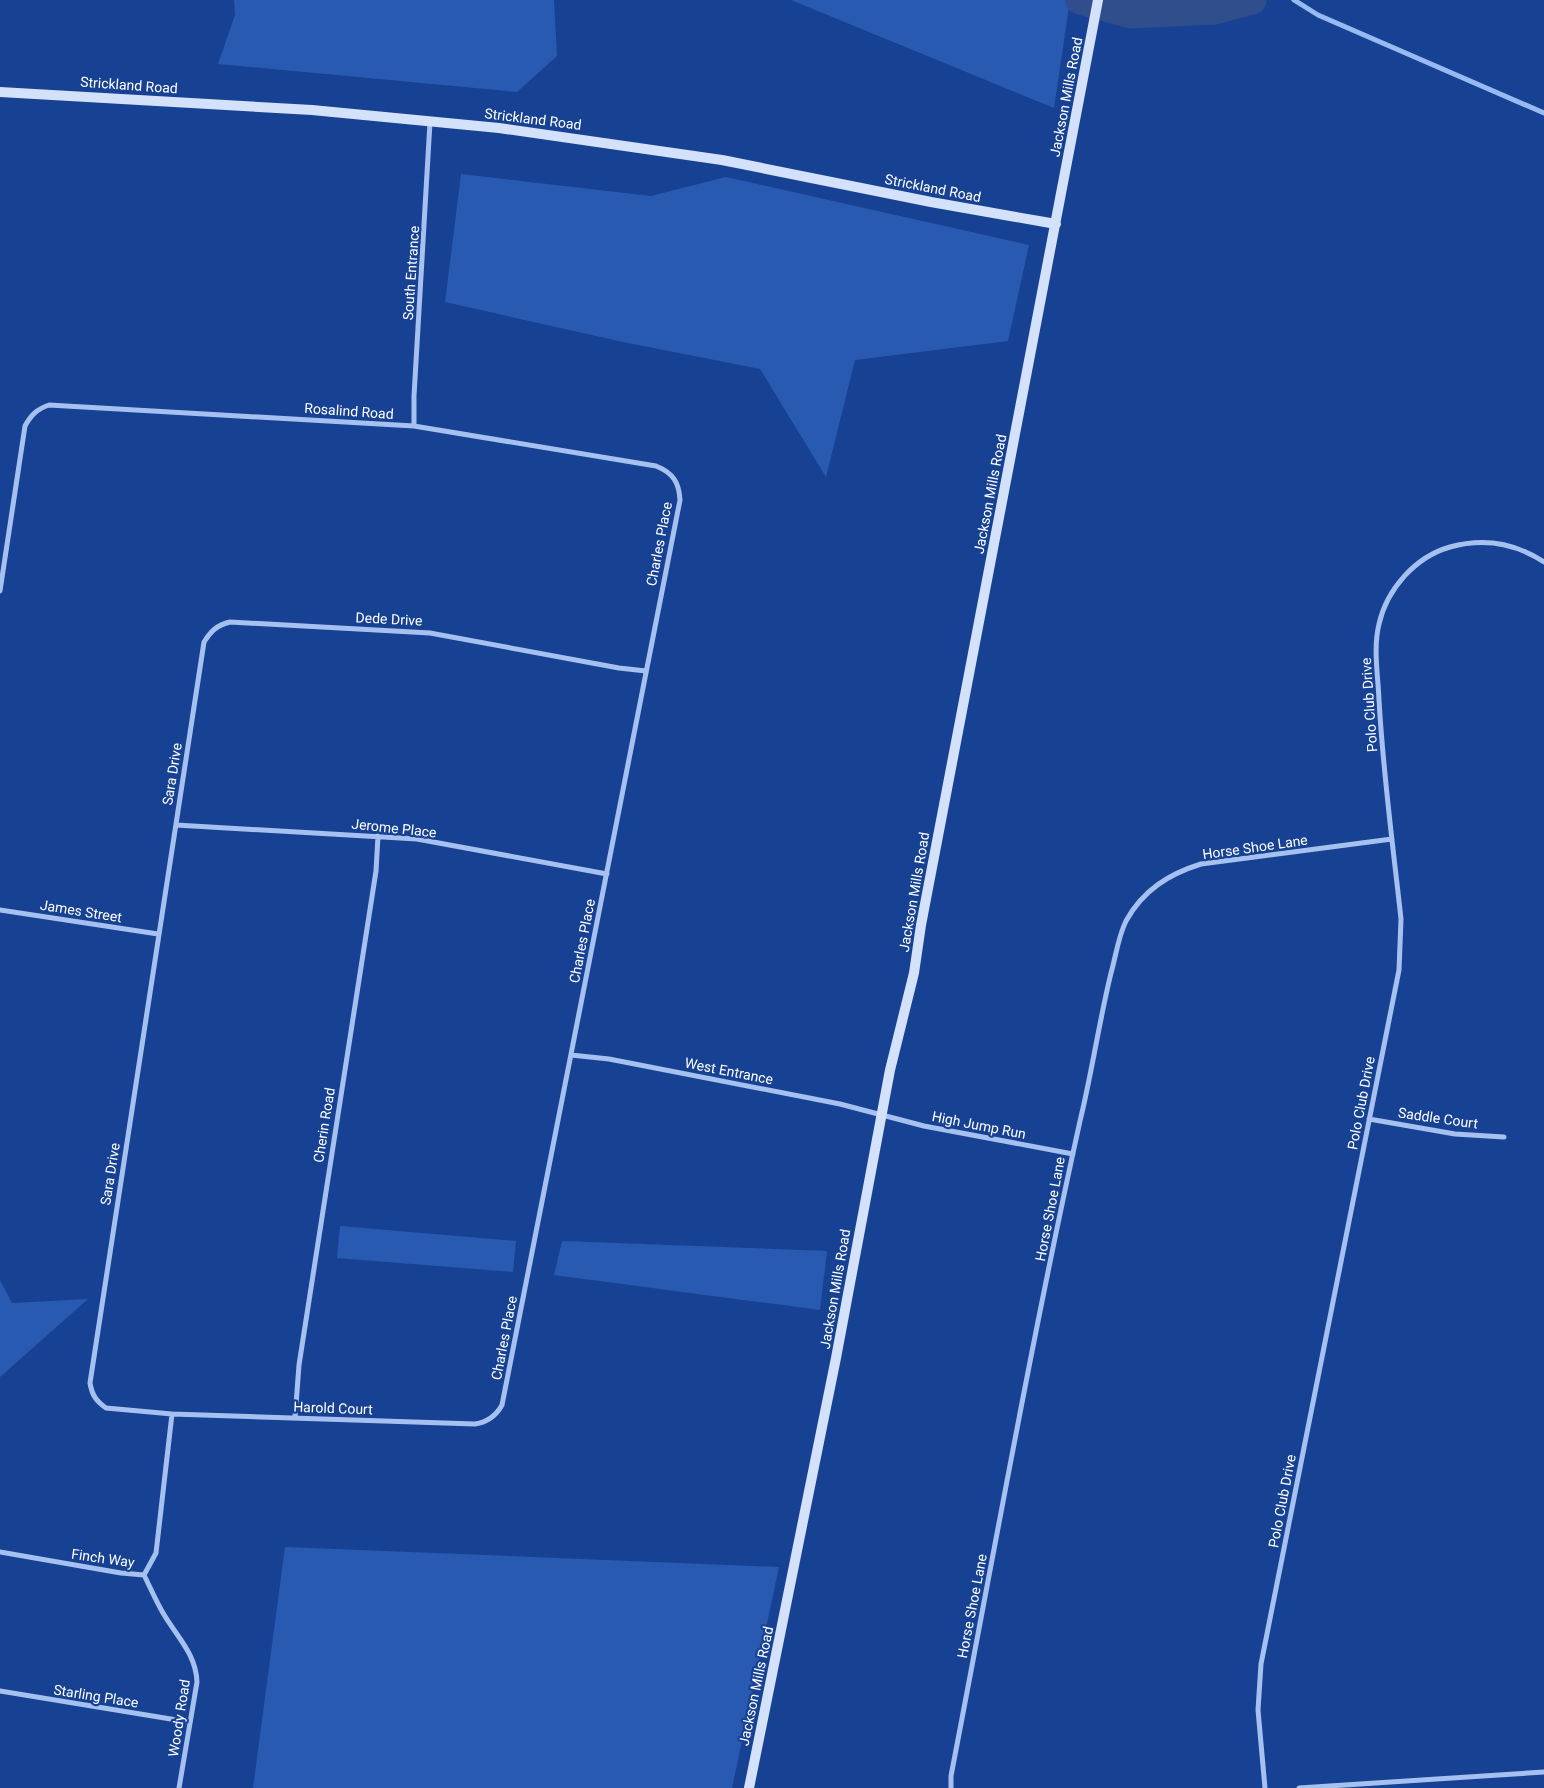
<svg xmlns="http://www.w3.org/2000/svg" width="1544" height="1788" viewBox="0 0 1544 1788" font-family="Roboto,sans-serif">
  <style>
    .green { fill: #295ab1 }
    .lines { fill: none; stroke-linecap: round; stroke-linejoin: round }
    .stream { stroke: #98baf3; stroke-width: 5 }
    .river { stroke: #304e8b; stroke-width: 29 }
    .street { stroke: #a6c1f0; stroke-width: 5 }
    .secondary { stroke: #d4e1fb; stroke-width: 10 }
    .labels { text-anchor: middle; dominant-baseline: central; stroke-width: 4.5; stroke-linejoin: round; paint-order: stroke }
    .street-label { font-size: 14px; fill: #fff; stroke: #174293 }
  </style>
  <rect width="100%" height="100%" fill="#174293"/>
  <!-- green -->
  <path class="green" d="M234,0H554L557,56L517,92L218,64L235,15Z
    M791,0H1070L1054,108Z
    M461,174L651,196L726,177L1029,245L1008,341L855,360L826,477L760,369L623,342L445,302Z
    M340,1226L516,1241L513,1272L337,1258Z
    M562,1241L827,1251L820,1310L554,1275Z
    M0,1280L12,1303L88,1299L0,1377Z
    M285,1547L779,1567L732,1788H253Z"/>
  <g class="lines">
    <!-- stream -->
    <path class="stream" d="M1294,0L1318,15L1544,113"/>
    <!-- river -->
    <path class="river" d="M1080,0L1131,14L1215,10L1252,0"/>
    <!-- street -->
    <path class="street" d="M414,426V396L430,122
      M0,591L25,426C31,415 37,409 49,405L414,426L656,466C673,473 679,482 680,500L502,1405C496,1416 488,1422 475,1424L172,1414L106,1408C96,1401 92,1395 90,1383L204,642C211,631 217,625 230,622L430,633L619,668L646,671
      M176,825L417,839L607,874
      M0,910L158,934
      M571,1055L609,1059L840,1104L924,1126L1073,1154
      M1369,1119L1455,1134L1504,1137
      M295,1418L299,1365L376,871L378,836
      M0,1552L121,1573L144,1575
      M144,1575C150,1587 156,1601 163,1613C177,1637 196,1654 197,1682L179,1788
      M144,1575L156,1553L172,1414
      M0,1691L189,1722
      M951,1788V1776C993,1558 1032,1338 1080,1121C1092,1072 1099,1022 1111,973C1116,956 1118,937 1126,921C1143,890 1169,874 1201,864L1392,839
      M1265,1788L1258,1710L1261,1664L1399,970L1401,919C1393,846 1383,773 1379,700C1378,675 1373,649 1379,624C1387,589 1415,557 1450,547C1483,538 1515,543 1544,562
      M1299,1788L1544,1772"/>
    <!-- secondary -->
    <path class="secondary" d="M0,92L312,110L499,128L722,160L931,202L1056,224
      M749,1788L836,1358L890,1070L914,973L921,925L1098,0"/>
  </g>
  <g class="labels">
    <!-- street labels -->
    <g class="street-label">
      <text transform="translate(129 85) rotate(4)">Strickland Road</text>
      <text transform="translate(1066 97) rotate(-79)">Jackson Mills Road</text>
      <text transform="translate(533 119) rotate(7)">Strickland Road</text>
      <text transform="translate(933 188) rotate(11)">Strickland Road</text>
      <text transform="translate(411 273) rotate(-86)">South Entrance</text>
      <text transform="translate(349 411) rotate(4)">Rosalind Road</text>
      <text transform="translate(990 494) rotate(-79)">Jackson Mills Road</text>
      <text transform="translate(659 544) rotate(-79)">Charles Place</text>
      <text transform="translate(389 619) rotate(3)">Dede Drive</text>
      <text transform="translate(1369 705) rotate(-94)">Polo Club Drive</text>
      <text transform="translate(172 774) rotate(-81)">Sara Drive</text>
      <text transform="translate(394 828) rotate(6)">Jerome Place</text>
      <text transform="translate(1255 847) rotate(-8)">Horse Shoe Lane</text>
      <text transform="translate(914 892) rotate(-80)">Jackson Mills Road</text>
      <text transform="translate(81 911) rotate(9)">James Street</text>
      <text transform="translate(582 941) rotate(-79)">Charles Place</text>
      <text transform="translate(729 1071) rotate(11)">West Entrance</text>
      <text transform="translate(1361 1103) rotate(-79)">Polo Club Drive</text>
      <text transform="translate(1438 1118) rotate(8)">Saddle Court</text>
      <text transform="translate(324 1125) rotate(-81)">Cherin Road</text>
      <text transform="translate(979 1125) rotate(11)">High Jump Run</text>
      <text transform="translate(110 1174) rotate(-81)">Sara Drive</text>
      <text transform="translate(1050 1209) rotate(-79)">Horse Shoe Lane</text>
      <text transform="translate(835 1289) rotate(-80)">Jackson Mills Road</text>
      <text transform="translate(504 1338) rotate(-79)">Charles Place</text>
      <text transform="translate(333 1408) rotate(2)">Harold Court</text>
      <text transform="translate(1282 1501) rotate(-79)">Polo Club Drive</text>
      <text transform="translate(103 1558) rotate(8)">Finch Way</text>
      <text transform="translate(972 1606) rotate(-79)">Horse Shoe Lane</text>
      <text transform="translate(756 1686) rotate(-78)">Jackson Mills Road</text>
      <text transform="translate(96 1696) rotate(9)">Starling Place</text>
      <text transform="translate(179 1718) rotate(-81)">Woody Road</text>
    </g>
  </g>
</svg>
